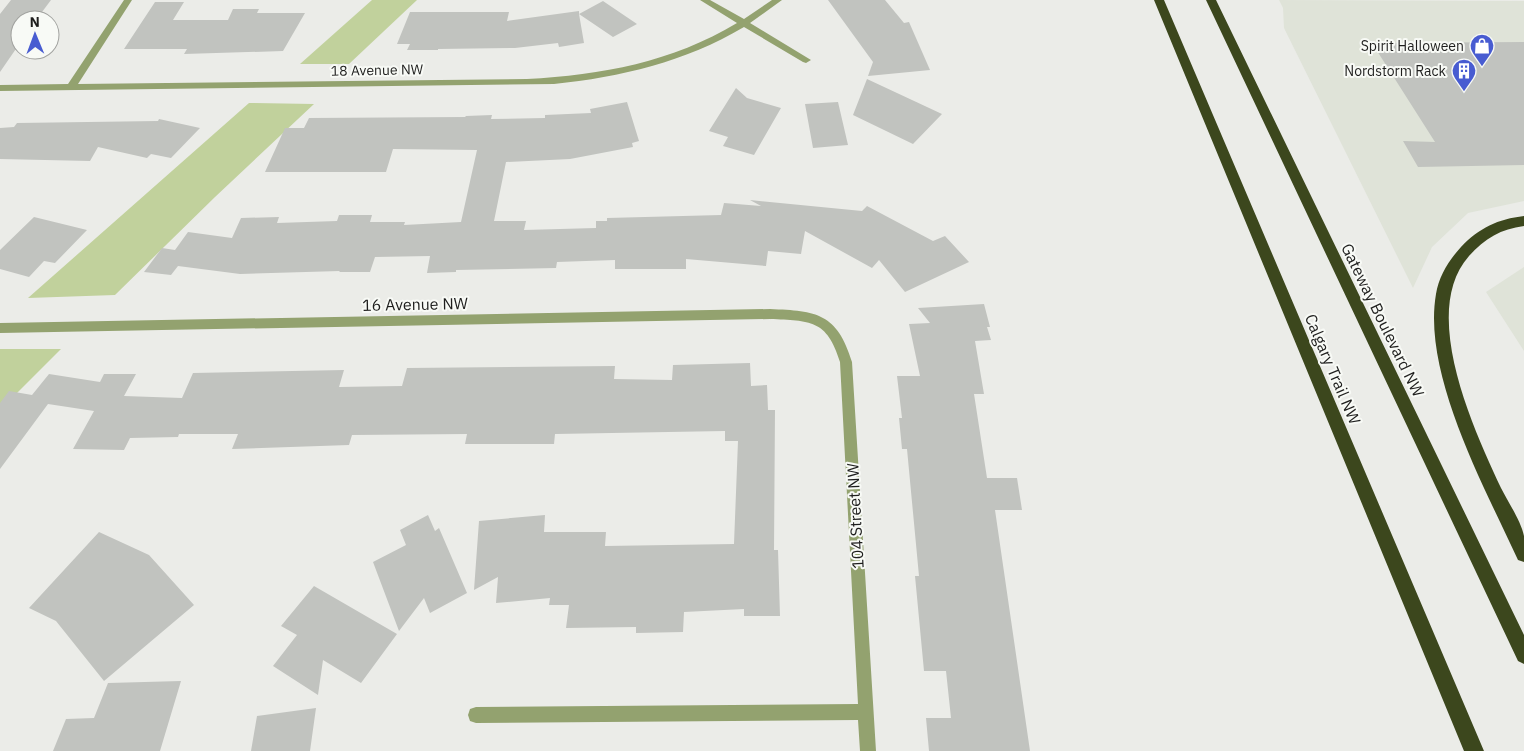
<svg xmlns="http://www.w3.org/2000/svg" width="1524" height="751" viewBox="0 0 1524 751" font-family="'IBM Plex Sans',sans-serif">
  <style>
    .built { fill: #dfe3d8 }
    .green { fill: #c1d19c }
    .building { fill: #c1c3bf }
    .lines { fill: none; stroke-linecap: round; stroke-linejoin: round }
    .street { fill: #93a26f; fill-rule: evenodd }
    .highway { fill: #3c471d; fill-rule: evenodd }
    .labels { text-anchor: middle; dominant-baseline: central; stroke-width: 4; stroke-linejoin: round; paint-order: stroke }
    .far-poi-label { font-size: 14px; fill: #1e1e1d; stroke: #f8faf6; text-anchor: end }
    .far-street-label { font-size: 14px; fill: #1e1e1d; stroke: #f8faf6 }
    .street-label { font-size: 16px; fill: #1e1e1d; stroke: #f8faf6 }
  </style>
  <rect width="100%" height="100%" fill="#ebece8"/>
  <!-- built -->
  <path class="built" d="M1279,0L1524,1V201L1468,213L1432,247L1413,288L1284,28L1283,8Z
    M1524,267V351L1486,292Z"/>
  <!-- green -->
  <path class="green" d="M372,0H417L349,64H300Z
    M249,103L314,104L215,197L115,295L28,298Z
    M0,349H61L0,410Z"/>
  <!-- building -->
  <path class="building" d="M11,0H51L36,20H20V43L0,72V14Z
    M828,0H885L904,23L909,22L930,70L868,76L873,62Z
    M603,1L637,24L613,37L579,14L584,43L559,47L558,43L515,48L438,49V50H407L410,44H397L410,12H509L507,21L579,11V14Z
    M155,2H184L173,20H228L233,9H259L257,13H305L283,51L184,54L187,49H124Z
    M1524,42V165L1418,167L1403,141L1435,142L1372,43Z
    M867,79L942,114L913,144L853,115Z
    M736,88L747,98L781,108L754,155L723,146L728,137L709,131Z
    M627,102L639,141L632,143L633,147L570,159L506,162L494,221H526L524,230L596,228V221H607V218L721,215L724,203L761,206L750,200L862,211L867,206L933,241L945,236L969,262L905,292L879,260L872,268L805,231L801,254L768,251L766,266L686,259V269H615V260L557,262L556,268L456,270V272L427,273L430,256L375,257L370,272H339L340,271L240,274L178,266L171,275L144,272L162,248L175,250L188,232L232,238L241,218L279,217L277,223L337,221L339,215H372L370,222H405L404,225L461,222L477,150L393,149L386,172H265L285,128H304L309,118L465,117L466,116L492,115L491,119L545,118V115L591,113L590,109Z
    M838,102L848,145L813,148L805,104Z
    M159,119L200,128L171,158L151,154L147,158L98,147L90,161L0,159V128L14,127L17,123L158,121Z
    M34,217L87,230L55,263L44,261L29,277L0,269V250Z
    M984,304L990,327H987L991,340L975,341L984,394H974L987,478H1017L1022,510H995L1030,751H929L926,718H951L946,671H924L915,576H919L907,449H902L899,418H902L897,376H920L909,324L930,323L918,308Z
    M750,363L751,386L767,385L768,410H775L774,550H778L780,616H744V609L684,612L683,632L636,633V627L566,628L569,605H549L550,598L496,603L498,577L474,590L479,521L545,515L544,532H606L605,546L734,544L738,441H725V431L555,434L554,444H465L467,434L352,435L349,445L232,449L238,434H179L178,437L130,438L124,450L73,449L94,411L48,404L0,469V403L9,391L32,395L49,374L100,382L104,374H136L124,396L182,398L193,373L344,370L339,387L402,386L407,368L615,366L614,379L672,380L673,365Z
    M428,515L435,531L439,528L467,593L430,613L424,598L399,631L373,562L406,545L400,530Z
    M99,532L149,555L194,605L104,681L56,621L29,608Z
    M314,586L397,634L361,683L323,660L318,695L273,666L297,635L281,626Z
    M181,681L160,751H53L66,719L94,718L108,683Z
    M316,708L310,751H251L257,716Z"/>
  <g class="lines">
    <!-- street -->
    <path class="street" d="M124,0H132L78,84L527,79C602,75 672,62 737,23L700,0H710L744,19L772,0H782L750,23L811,60L806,63L803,62L744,27C685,62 621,77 554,84L0,91V85L68,84Z
      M770,309C817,311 837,313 852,362L876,751H860L858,720L476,723L470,721L468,715L470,709L476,707L858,704L840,362C827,319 810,321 770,319L0,333V323Z"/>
    <!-- highway -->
    <path class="highway" d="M1154,0H1164L1484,751H1464Z
      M1206,0H1216L1524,635V664L1518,661Z
      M1524,216V226C1501,229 1485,238 1469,256C1419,312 1474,430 1501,488C1508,502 1521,521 1524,536C1524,544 1524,554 1524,562L1518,560C1485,488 1422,374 1436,294C1439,276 1449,260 1461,247C1479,228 1498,219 1524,216Z"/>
  </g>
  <!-- icons -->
  <defs>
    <symbol id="shop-pin" viewBox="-11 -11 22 30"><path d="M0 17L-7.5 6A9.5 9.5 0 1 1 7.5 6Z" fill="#485cd1" stroke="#f8faf6"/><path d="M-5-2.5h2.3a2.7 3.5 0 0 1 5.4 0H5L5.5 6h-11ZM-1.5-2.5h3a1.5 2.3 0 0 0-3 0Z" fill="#fff"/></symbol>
    <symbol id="building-pin" viewBox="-11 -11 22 30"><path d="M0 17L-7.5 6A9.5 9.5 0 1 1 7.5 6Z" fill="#485cd1" stroke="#f8faf6"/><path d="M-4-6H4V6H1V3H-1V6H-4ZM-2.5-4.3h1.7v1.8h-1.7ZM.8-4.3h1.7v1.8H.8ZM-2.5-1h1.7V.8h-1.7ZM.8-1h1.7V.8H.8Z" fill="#fff"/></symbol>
  </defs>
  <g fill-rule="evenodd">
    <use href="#shop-pin" x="1468" y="32" width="28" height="38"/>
    <use href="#building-pin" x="1450" y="57" width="28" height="38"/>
  </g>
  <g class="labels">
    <!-- far-poi labels -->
    <g class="far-poi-label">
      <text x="1464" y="46">Spirit Halloween</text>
      <text x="1446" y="71">Nordstorm Rack</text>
    </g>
    <!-- far-street labels -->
    <g class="far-street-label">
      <text transform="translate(377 70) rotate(-1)">18 Avenue NW</text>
    </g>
    <!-- street labels -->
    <g class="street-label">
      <text transform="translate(415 304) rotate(-1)">16 Avenue NW</text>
      <text transform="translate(1383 320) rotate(64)">Gateway Boulevard NW</text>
      <text transform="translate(1333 369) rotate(67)">Calgary Trail NW</text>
      <text transform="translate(855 516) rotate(-93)">104 Street NW</text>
    </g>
  </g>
  <!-- north arrow -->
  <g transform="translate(35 35) rotate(359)"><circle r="24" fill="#f8faf6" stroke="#a1a29f"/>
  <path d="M0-4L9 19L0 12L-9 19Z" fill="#485cd1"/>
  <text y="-8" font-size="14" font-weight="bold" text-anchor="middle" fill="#1e1e1d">N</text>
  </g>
</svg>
